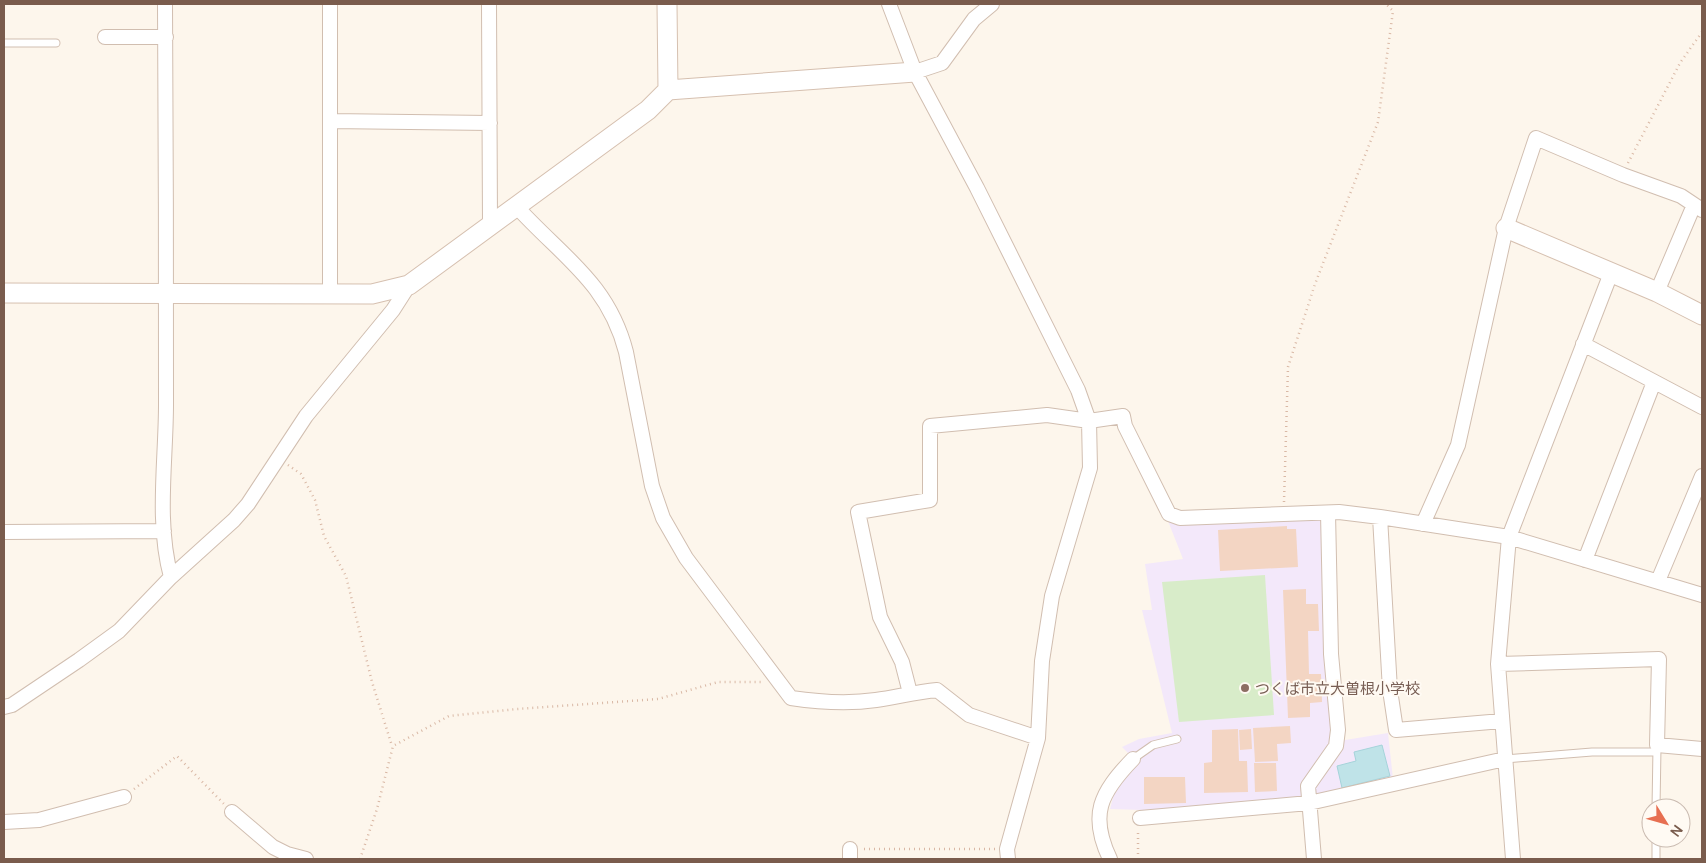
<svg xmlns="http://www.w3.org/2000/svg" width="1706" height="863" viewBox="0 0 1706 863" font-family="Manrope,'Noto Sans JP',sans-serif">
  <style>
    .education { fill: #f3e8fa }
    .green { fill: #d8ecc9 }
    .water { fill: #bfe3e8; stroke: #a5d3da }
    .building { fill: #f3d5c3 }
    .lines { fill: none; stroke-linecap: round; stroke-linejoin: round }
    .lane-casing { stroke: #d1beb0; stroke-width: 9 }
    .street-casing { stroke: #d1beb0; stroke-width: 16 }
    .secondary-casing { stroke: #d6c0b0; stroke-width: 21 }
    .path { stroke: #d9b8a5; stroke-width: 2.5; stroke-dasharray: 1 4; stroke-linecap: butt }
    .lane { stroke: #fff; stroke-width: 7 }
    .street { stroke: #fff; stroke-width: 14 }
    .secondary { stroke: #fff; stroke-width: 19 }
    .education-dot { fill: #8d6e63; stroke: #fffaf3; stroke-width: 2 }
    .labels { text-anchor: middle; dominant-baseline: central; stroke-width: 4; stroke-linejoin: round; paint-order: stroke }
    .education-label { font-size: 15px; fill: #785e54; stroke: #fffaf3; text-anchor: start }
  </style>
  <rect width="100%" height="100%" fill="#fdf6ec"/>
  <!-- education -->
  <path class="education" d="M1322,520L1333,742L1388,733L1393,779L1302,800L1143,810L1110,809L1115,790L1138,763L1122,747L1139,739L1172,733L1142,610H1152L1145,564L1183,559L1168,521L1186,525L1199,522Z"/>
  <!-- green -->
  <path class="green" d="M1265,575L1274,715L1179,722L1162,582Z"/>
  <!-- water -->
  <path class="water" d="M1382,745L1390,776L1342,788L1337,766L1356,761L1354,752Z"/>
  <!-- building -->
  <path class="building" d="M1287,526V529H1296L1298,567L1220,571L1218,530Z
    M1306,589V604H1318L1319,631H1308L1309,674H1321L1322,702L1310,703V717L1288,718L1283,590Z
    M1290,726L1291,743L1277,744L1278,761L1255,762L1253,728Z
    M1238,729L1239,761H1247L1248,792L1204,793V763L1212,762V730Z
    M1251,729L1252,749L1240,750L1239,730Z
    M1254,763H1276L1277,791L1255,792Z
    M1144,777H1185L1186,803L1144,804Z"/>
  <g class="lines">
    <defs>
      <path id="lane" d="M4,43H56
        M1133,759L1153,745L1177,739
        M1505,759L1592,752H1657
        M1656,808L1657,748
        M1656,859V838"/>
      <path id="street" d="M165,4C166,137 166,271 166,404C166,461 156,522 171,577
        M489,4L490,224
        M889,4L915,72L977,188L1078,390L1089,421L1090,468L1052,596L1042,661L1038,738L1007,849L1008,859
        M105,37H166
        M915,72L942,63L974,19L992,4
        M330,121L490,123
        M516,206C561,256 608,282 626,352L652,486L663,518L686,558L791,698C818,702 849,704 876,700C897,697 916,692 937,690L969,715L1038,738
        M1657,292L1694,205
        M330,293V4
        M1583,344L1702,407
        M1380,517L1390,690L1396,730L1502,721
        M1423,524L1458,445L1506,228L1536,138L1623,175L1681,196L1702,210
        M4,532L164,531
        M1585,560L1654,382
        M1658,581L1702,476
        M1498,664L1659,659L1657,745L1702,749
        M910,693L902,662L880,617L858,512L930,500V426L1047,415L1089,421L1123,416L1125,426L1169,514L1180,518L1339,512L1380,517L1509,537L1702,595
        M4,707L12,705L79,660L119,631L171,577L234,520L248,504L306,416L393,310L409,285
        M232,812L273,847L287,854
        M1140,818L1309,803L1505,759
        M4,822L39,820L124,797
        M850,849V859
        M286,859L287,854L306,859
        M1110,859C1089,815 1100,793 1133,759
        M1314,859L1308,786L1336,746L1338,730L1331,654L1328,513
        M1513,859L1498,664L1509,537L1611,273"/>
      <path id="secondary" d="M667,4L668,90
        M1506,228L1657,292L1702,315
        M4,293L372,294L409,285L648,110L668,90L915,72"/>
    </defs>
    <!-- lane casing -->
    <use href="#lane" class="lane-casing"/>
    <!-- street casing -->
    <use href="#street" class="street-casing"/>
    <!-- secondary casing -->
    <use href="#secondary" class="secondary-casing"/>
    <!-- path -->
    <path class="path" d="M1628,163L1680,63L1702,32
      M288,465L301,474L315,500L324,536L346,576L372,682L392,746
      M1284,502L1288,367L1315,284L1378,122L1393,11L1386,4
      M134,789L177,756L224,804
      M864,849H996
      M360,859L377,809L393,746L449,716L517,709L658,699L718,682H763
      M1138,859V831"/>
    <!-- lane -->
    <use href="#lane" class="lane"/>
    <!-- street -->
    <use href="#street" class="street"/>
    <!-- secondary -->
    <use href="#secondary" class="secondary"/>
  </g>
  <!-- markers -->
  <circle class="education-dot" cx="1245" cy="688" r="5"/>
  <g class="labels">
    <!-- education labels -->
    <g class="education-label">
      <text x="1255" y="688">つくば市立大曽根小学校</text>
    </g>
  </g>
  <!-- border -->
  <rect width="1706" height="863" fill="none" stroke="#7a5c4d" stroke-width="10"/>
  <!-- north arrow -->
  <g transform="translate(1666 823) rotate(127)"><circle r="24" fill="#fffaf3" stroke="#cabbb1"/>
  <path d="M0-4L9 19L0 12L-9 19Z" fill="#e76f51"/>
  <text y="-8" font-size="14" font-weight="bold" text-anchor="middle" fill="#7a5c4d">N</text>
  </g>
</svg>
